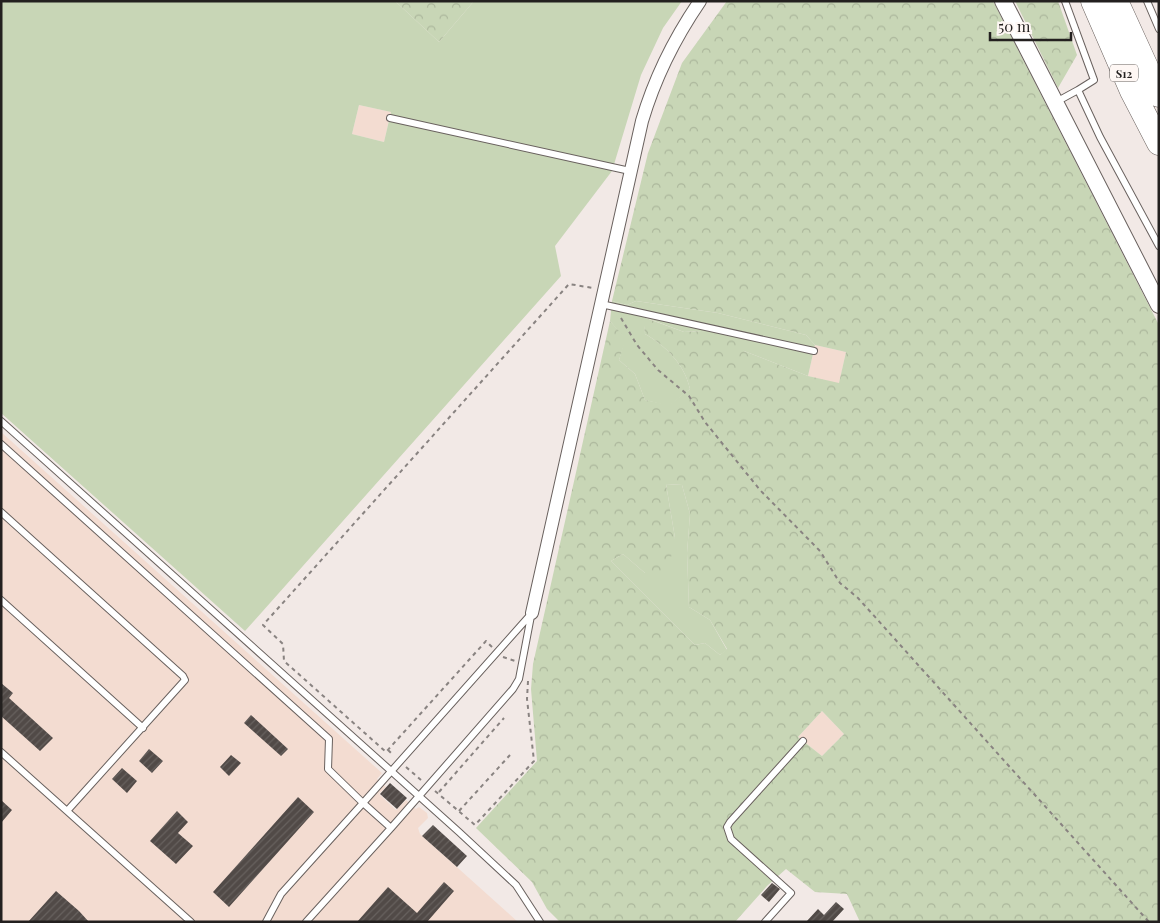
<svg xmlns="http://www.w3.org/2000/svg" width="1160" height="923" viewBox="0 0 1160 923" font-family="'Playfair Display',serif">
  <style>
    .industrial { fill: #f3dcd1 }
    .grass { fill: #c8d6b6; fill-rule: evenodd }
    .forest { fill: url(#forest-crowns); fill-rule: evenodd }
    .building { fill: url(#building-hatch) }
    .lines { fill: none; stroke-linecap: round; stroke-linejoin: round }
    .service-casing { stroke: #69615e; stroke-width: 8 }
    .minor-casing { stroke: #69615e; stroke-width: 14 }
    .tertiary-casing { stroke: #69615e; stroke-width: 18 }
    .motorway-casing { stroke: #69615e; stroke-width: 25 }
    .path { stroke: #898381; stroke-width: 2; stroke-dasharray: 4 4; stroke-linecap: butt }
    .service { stroke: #fff; stroke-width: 6 }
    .minor { stroke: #fff; stroke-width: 12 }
    .tertiary { stroke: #fff; stroke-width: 16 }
    .motorway { stroke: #fff; stroke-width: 24 }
    .labels { text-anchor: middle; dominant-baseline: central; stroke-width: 5; stroke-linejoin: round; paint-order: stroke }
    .shield { fill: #fef7f4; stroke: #65605f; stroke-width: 1 }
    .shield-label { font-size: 11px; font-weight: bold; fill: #23201f }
  </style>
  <defs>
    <pattern id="forest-crowns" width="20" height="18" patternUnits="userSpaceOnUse" patternTransform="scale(1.25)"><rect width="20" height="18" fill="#c8d6b6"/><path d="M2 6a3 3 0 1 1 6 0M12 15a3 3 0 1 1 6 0" fill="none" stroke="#acb79c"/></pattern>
    <pattern id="building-hatch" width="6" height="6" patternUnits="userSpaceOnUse" patternTransform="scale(1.25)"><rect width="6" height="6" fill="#514a47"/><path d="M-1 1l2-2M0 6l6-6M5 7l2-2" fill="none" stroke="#67615e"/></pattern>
  </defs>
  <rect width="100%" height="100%" fill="#f2e9e6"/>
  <!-- industrial -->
  <path class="industrial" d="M359,105L391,112L384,142L352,134Z
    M815,345L846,352L839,384L808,376Z
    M1,432L382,773L377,779L386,787L379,794L396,810L406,800L416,809L419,807L427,813L428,818L418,828L420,834L518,922H1Z
    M822,711L844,734L822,756L798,737Z"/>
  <!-- grass -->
  <path class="grass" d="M1,1H395L439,42L474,1H682L663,28L641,75L612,171L555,246L561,276L245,631L1,413ZM359,105L391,112L384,142L352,134Z
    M612,301L627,305L636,301L718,313L806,335L815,345L808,376L744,351L702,331L684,332L644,317L645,334C666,346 685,365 690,389L669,406L645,400L635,374L619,360L625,339L610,321Z
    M666,484L682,485L690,514L687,553L689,607L710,620L727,650L720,655L705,643L695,645L611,561L623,554L645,573L675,538Z"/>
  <!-- forest -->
  <path class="forest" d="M395,1H474L439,42Z
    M727,1H993L1159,325V922H860L847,894L815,892L786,869L767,886L735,922H560L547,909L532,882L476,828L537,761L531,689L533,664L610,321L626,339L619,360L635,374L645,400L669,405L690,389C685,365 666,346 645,334L643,317L684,332L702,331L738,339L744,351L808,376L839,383L846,352L815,345L806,335L718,313L636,301L627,305L612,301L648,153L682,63ZM666,484L682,485L690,514L687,553L689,607L710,620L727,649L720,655L705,643L695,645L611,561L623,554L645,573L667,577L675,538ZM822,711L844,734L822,756L798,737Z
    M1015,1H1058L1077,55L1058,88Z"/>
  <!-- building -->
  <path class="building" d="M1,683L13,693L9,698L53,738L40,751L1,716Z
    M251,715L288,749L281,756L244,723Z
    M149,749L163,761L152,773L139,761Z
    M231,755L241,763L229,776L220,767Z
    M122,768L137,781L127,793L112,779Z
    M390,783L407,798L397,809L380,794Z
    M298,797L314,812L229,907L213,892Z
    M1,800L12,810L1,823Z
    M177,811L188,822L178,833L193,846L176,864L150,841Z
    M433,825L467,856L457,867L422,836Z
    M444,882L454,891L427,922H357L388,887L417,913Z
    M772,883L780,889L769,902L761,895Z
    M56,891L79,911L89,922H28Z
    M836,902L844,909L832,922H806L818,909L824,915Z"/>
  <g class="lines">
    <defs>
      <path id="service" d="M1065,1L1094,80L1078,90
        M1147,1L1159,29
        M1056,102L1078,90L1100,137L1159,246
        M390,118L630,171
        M601,304L814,351
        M1,421L459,832L516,885L540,922
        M1,444L329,739L328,769L363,803L532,613
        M1,512L183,676L185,680L67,811
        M1,600L143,728
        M1,752L191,922
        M391,828L513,689L519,679L531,616
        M266,922L281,894L363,803L391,828L306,922
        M765,922L791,893L731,839L727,827L730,822L803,741"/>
      <path id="minor" d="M532,613L642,121C655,77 674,39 700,1"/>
      <path id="tertiary" d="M1003,1L1159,305"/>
      <path id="motorway" d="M1093,1L1132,91L1159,143
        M1116,1L1159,95"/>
    </defs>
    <!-- service casing -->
    <use href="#service" class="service-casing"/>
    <!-- minor casing -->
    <use href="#minor" class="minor-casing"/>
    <!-- tertiary casing -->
    <use href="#tertiary" class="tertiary-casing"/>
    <!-- motorway casing -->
    <use href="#motorway" class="motorway-casing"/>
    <!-- path -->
    <path class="path" d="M621,318L637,345L658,370L689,396L705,422L760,490L820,551L840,583L858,598L1149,922
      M492,647L486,641L386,752L284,661L283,644L263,625L569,284L593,288
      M503,657L515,661
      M388,750L393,755
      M406,767L421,780
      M435,791L475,825L534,761L527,699L528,681
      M439,792L504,718
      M459,811L510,755"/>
    <!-- service -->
    <use href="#service" class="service"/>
    <!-- minor -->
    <use href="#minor" class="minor"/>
    <!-- tertiary -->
    <use href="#tertiary" class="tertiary"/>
    <!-- motorway -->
    <use href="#motorway" class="motorway"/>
  </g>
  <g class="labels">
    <!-- shield labels -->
    <rect class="shield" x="1110" y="64.5" width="28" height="17" rx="4"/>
    <g class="shield-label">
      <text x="1124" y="73">S12</text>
    </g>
  </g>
  <!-- border -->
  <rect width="1160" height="923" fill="none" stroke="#23201f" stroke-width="5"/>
  <!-- scale -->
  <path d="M990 32v8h81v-8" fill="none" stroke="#23201f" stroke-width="2.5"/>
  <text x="998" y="32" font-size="15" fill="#23201f" stroke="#fef7f4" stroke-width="4" paint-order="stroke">50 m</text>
</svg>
